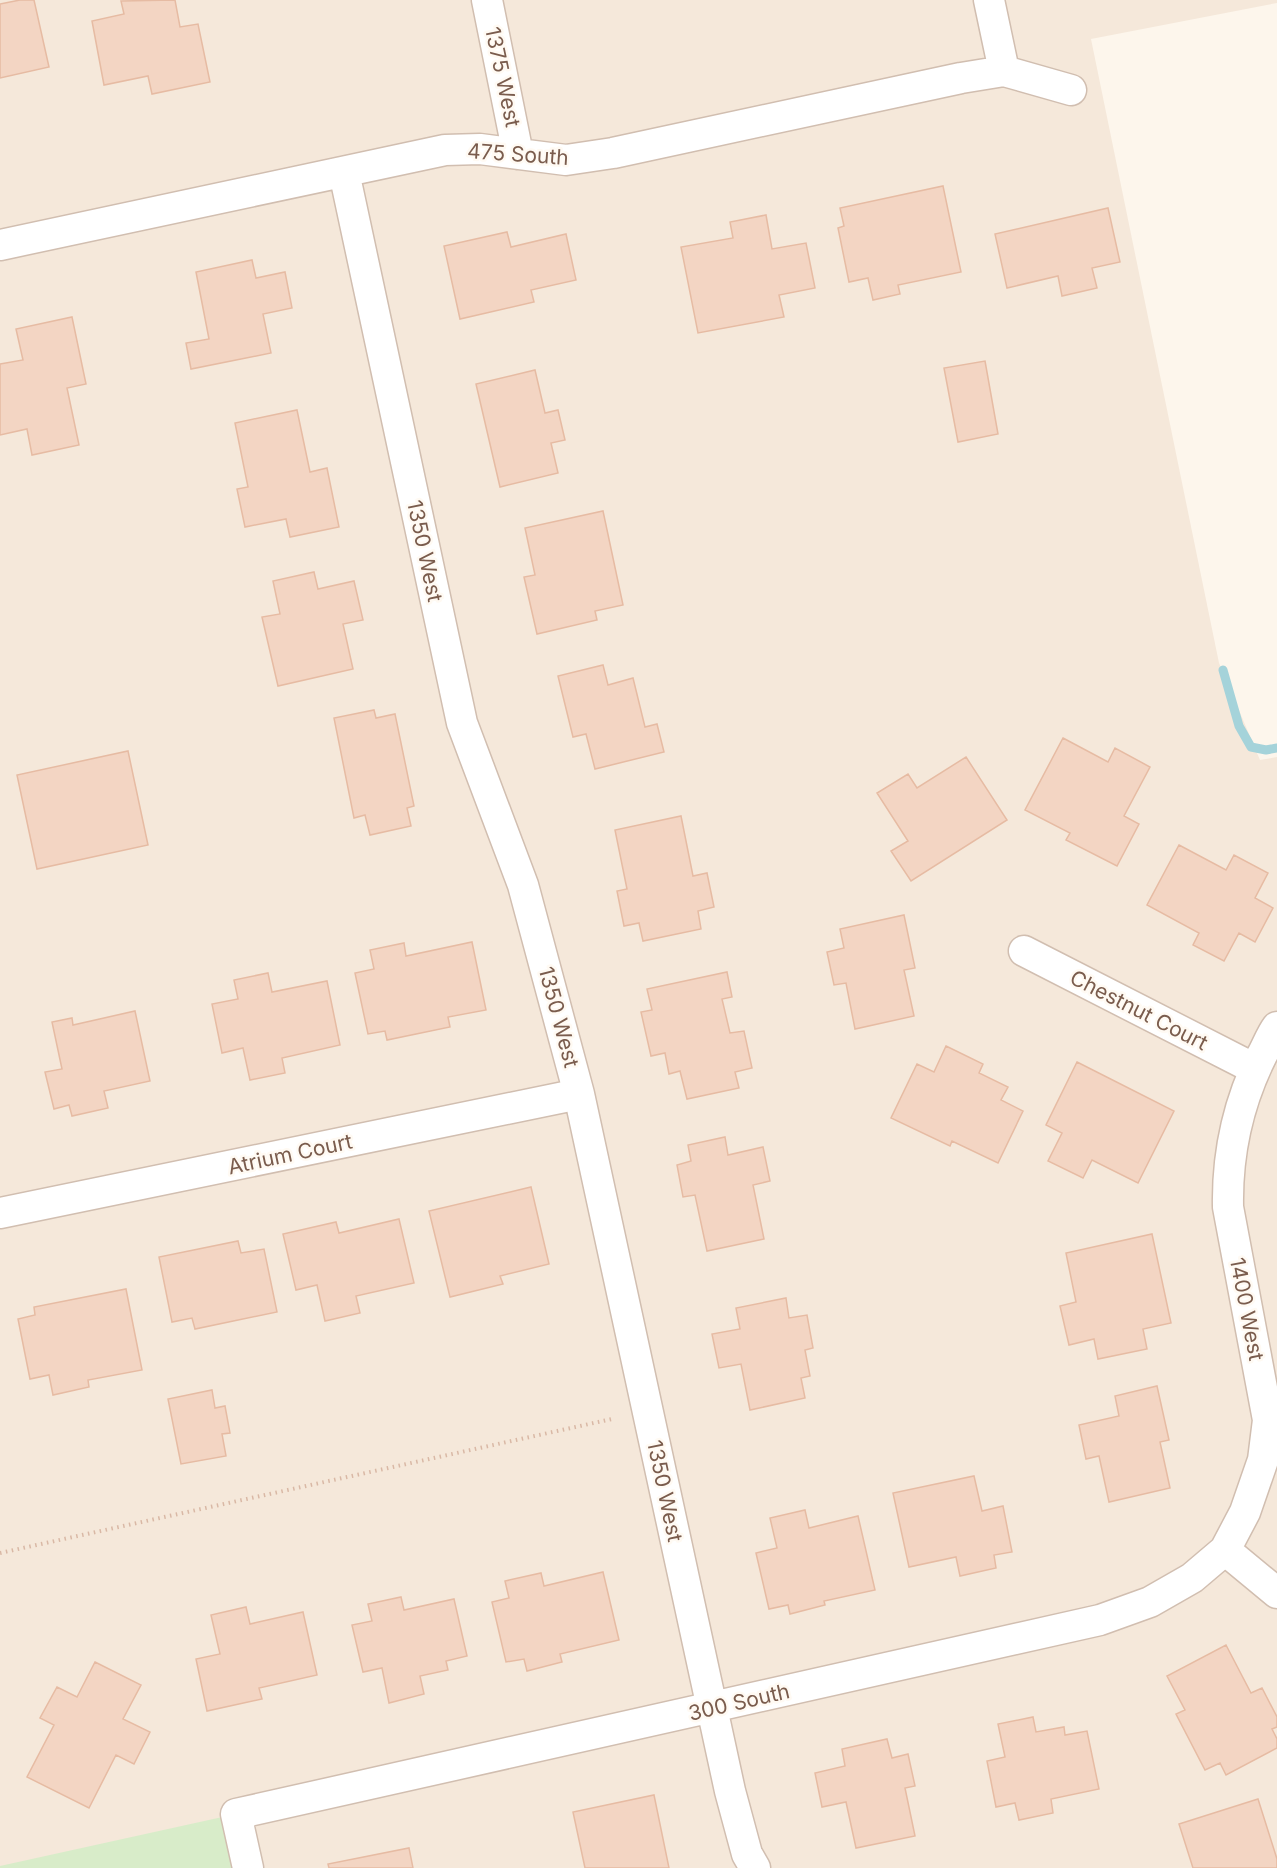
<svg xmlns="http://www.w3.org/2000/svg" width="1277" height="1868" viewBox="0 0 1277 1868" font-family="Inter,sans-serif">
  <style>
    .residential { fill: #f5e8da }
    .green { fill: #d8ecc9 }
    .lines { fill: none; stroke-linecap: round; stroke-linejoin: round }
    .stream { stroke: #a5d3da; stroke-width: 9 }
    .building { fill: #f3d5c3; stroke: #e6bba3; stroke-width: 1.5 }
    .street-casing { stroke: #d1beb0; stroke-width: 33 }
    .path { stroke: #d9b8a5; stroke-width: 4; stroke-dasharray: 1.5 4.5; stroke-linecap: butt }
    .street { stroke: #fff; stroke-width: 30 }
    .labels { text-anchor: middle; dominant-baseline: central; stroke-width: 5; stroke-linejoin: round; paint-order: stroke }
    .street-label { font-size: 21px; fill: #7a5c4d; stroke: #fffaf3 }
  </style>
  <rect width="100%" height="100%" fill="#fdf6ec"/>
  <!-- residential -->
  <path class="residential" d="M0,0H1277V3L1091,39L1219,663L1260,760L1277,757V1868H0Z"/>
  <!-- green -->
  <path class="green" d="M236,1814L248,1868H0V1866Z"/>
  <g class="lines">
    <!-- stream -->
    <path class="stream" d="M1223,670L1239,726L1251,747L1266,750L1277,748"/>
  </g>
  <!-- building -->
  <path class="building" d="M20,0H34L49,67L0,78V4Z
    M175,0L180,27L198,24L210,82L152,94L148,76L104,85L92,21L124,14L121,1Z
    M943,186L961,272L898,285L900,294L873,300L868,278L849,282L838,228L844,226L840,208Z
    M1108,208L1120,262L1092,268L1097,288L1062,296L1058,276L1007,288L995,234Z
    M766,215L772,249L806,243L815,288L779,295L784,317L698,333L681,247L733,238L730,222Z
    M507,232L511,247L566,234L576,280L531,290L534,302L460,319L444,246Z
    M252,260L256,278L285,272L292,308L263,314L271,353L191,369L186,343L209,339L196,272Z
    M72,317L86,384L67,388L79,445L32,455L27,429L0,435V364L23,360L16,329Z
    M985,361L998,434L958,442L944,368Z
    M535,370L545,413L558,410L565,440L551,443L558,473L500,487L476,384Z
    M297,410L310,472L327,468L339,527L290,537L286,519L245,527L237,489L248,487L235,423Z
    M603,511L623,605L595,611L597,620L537,634L524,577L535,575L525,528Z
    M314,572L318,589L354,581L363,620L343,624L353,669L278,686L262,617L280,614L273,581Z
    M603,665L608,685L633,678L645,727L657,724L664,752L595,769L586,734L573,737L558,676Z
    M374,710L376,718L395,714L414,806L407,808L411,826L370,835L365,815L354,818L334,718Z
    M1063,738L1108,762L1115,748L1150,767L1124,816L1139,824L1117,866L1066,840L1070,833L1025,810Z
    M128,751L148,845L37,869L17,775Z
    M966,757L1007,820L911,881L891,851L908,841L877,793L908,774L917,788Z
    M681,816L693,876L707,873L714,907L698,911L701,929L643,941L639,923L624,926L617,891L627,889L615,830Z
    M1179,845L1226,870L1234,855L1268,873L1255,898L1273,908L1255,942L1239,933L1224,961L1193,945L1199,933L1147,905Z
    M904,915L915,968L904,970L914,1016L855,1029L846,983L834,985L827,952L844,948L840,929Z
    M472,942L486,1010L448,1017L450,1027L387,1040L385,1031L368,1034L355,973L374,969L370,950L404,943L406,956Z
    M727,972L732,997L722,999L730,1033L744,1031L752,1068L735,1072L739,1088L687,1099L680,1071L669,1074L665,1053L651,1056L641,1012L652,1010L647,989Z
    M268,973L272,992L327,981L340,1045L282,1058L285,1073L250,1080L243,1048L222,1053L212,1004L238,999L234,980Z
    M135,1011L150,1081L104,1091L108,1108L72,1116L69,1105L54,1109L45,1072L62,1069L52,1022L72,1018L73,1025Z
    M946,1046L983,1064L979,1073L1008,1087L1001,1100L1023,1111L998,1163L952,1141L950,1146L891,1118L917,1064L934,1072Z
    M1077,1062L1174,1111L1138,1183L1092,1160L1083,1178L1048,1161L1062,1133L1046,1125Z
    M725,1137L728,1155L763,1147L770,1181L753,1185L764,1239L707,1251L695,1195L683,1197L677,1165L691,1161L688,1145Z
    M531,1187L549,1264L500,1276L503,1284L450,1297L429,1211Z
    M399,1219L414,1283L356,1296L360,1313L325,1321L317,1285L296,1290L283,1234L336,1222L339,1233Z
    M1152,1234L1171,1323L1143,1329L1147,1349L1098,1359L1094,1339L1069,1345L1060,1306L1076,1302L1066,1253Z
    M238,1241L241,1253L264,1249L277,1312L195,1329L192,1318L172,1322L159,1257Z
    M126,1289L142,1370L88,1380L89,1387L53,1395L49,1375L30,1379L18,1319L35,1315L34,1307Z
    M786,1298L789,1318L807,1315L813,1348L805,1350L810,1376L801,1378L805,1398L750,1410L741,1364L719,1368L712,1334L740,1329L736,1308Z
    M1157,1386L1169,1440L1160,1442L1170,1488L1109,1502L1099,1456L1086,1459L1079,1425L1119,1416L1115,1396Z
    M212,1390L215,1408L225,1406L230,1433L222,1434L226,1456L181,1464L168,1399Z
    M974,1476L982,1511L1003,1506L1012,1552L994,1555L996,1568L960,1576L956,1557L909,1567L893,1493Z
    M805,1510L809,1528L858,1516L875,1590L824,1601L825,1605L790,1614L788,1605L769,1609L756,1553L777,1548L770,1518Z
    M603,1572L619,1640L560,1654L562,1662L527,1671L524,1659L506,1662L492,1602L509,1598L505,1581L541,1573L544,1586Z
    M401,1597L404,1610L454,1599L467,1656L446,1661L448,1670L420,1676L424,1694L389,1703L382,1668L363,1672L352,1625L372,1621L368,1604Z
    M246,1607L250,1624L303,1612L317,1675L259,1688L262,1699L207,1711L196,1659L220,1654L211,1615Z
    M1226,1645L1251,1693L1262,1688L1277,1717V1727L1272,1729L1277,1739V1748L1226,1775L1220,1763L1205,1770L1176,1714L1185,1710L1167,1676Z
    M95,1662L141,1685L123,1719L150,1732L134,1764L116,1755L89,1808L27,1777L54,1725L40,1718L57,1687L77,1697Z
    M1033,1717L1036,1732L1064,1727L1065,1735L1087,1731L1099,1789L1051,1799L1053,1813L1019,1820L1015,1803L996,1807L987,1761L1005,1757L998,1724Z
    M887,1739L892,1758L908,1754L915,1786L905,1788L915,1836L856,1848L846,1802L822,1807L815,1773L845,1766L842,1749Z
    M654,1795L669,1868H585L573,1812Z
    M1258,1799L1277,1859V1868H1193L1179,1824Z
    M409,1848L413,1868H329L328,1864Z"/>
  <g class="lines">
    <defs>
      <path id="street" d="M487,0L518,154
        M989,0L1004,71
        M344,172L462,723L523,885L579,1094L730,1791L747,1854L755,1868
        M0,245L445,150L480,149L566,160L613,153L961,78L1004,71L1071,90
        M1024,951L1255,1069
        M0,1213L579,1094
        M1225,1550L1277,1593
        M248,1868L236,1814L1100,1620L1150,1602L1192,1578L1225,1550L1245,1512L1263,1460L1268,1420L1228,1207C1227,1154 1238,1103 1262,1055C1267,1046 1271,1035 1277,1027"/>
    </defs>
    <!-- street casing -->
    <use href="#street" class="street-casing"/>
    <!-- path -->
    <path class="path" d="M0,1553L612,1419"/>
    <!-- street -->
    <use href="#street" class="street"/>
  </g>
  <g class="labels">
    <!-- street labels -->
    <g class="street-label">
      <text transform="translate(503 77) rotate(78)">1375 West</text>
      <text transform="translate(518 154) rotate(4)">475 South</text>
      <text transform="translate(425 551) rotate(78)">1350 West</text>
      <text transform="translate(1139 1010) rotate(27)">Chestnut Court</text>
      <text transform="translate(559 1017) rotate(75)">1350 West</text>
      <text transform="translate(290 1154) rotate(-12)">Atrium Court</text>
      <text transform="translate(1247 1309) rotate(79)">1400 West</text>
      <text transform="translate(665 1491) rotate(78)">1350 West</text>
      <text transform="translate(739 1702) rotate(-13)">300 South</text>
    </g>
  </g>
</svg>
